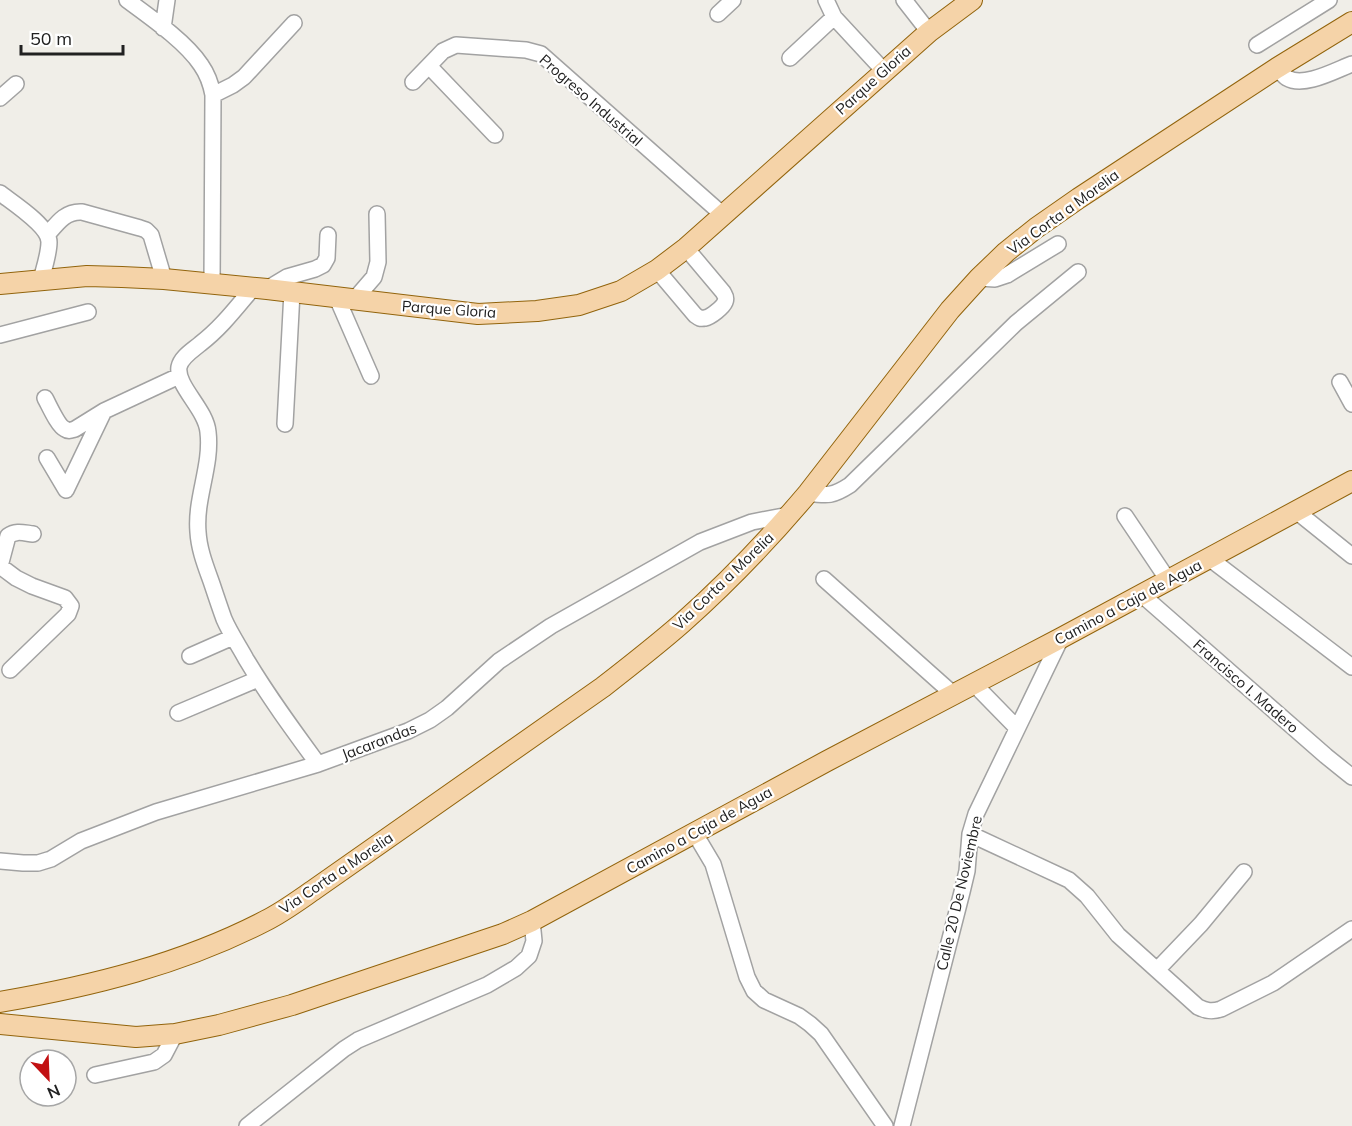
<svg xmlns="http://www.w3.org/2000/svg" width="1352" height="1126" viewBox="0 0 1352 1126" font-family="Mulish,sans-serif">
  <style>
    .lines { fill: none; stroke-linecap: round; stroke-linejoin: round }
    .minor-casing { stroke: #a2a2a2; stroke-width: 18 }
    .major-casing { stroke: #92640c; stroke-width: 22 }
    .minor { stroke: #fff; stroke-width: 15 }
    .major { stroke: #f5d3a8; stroke-width: 20 }
    .labels { text-anchor: middle; dominant-baseline: central; stroke-width: 4.5; stroke-linejoin: round; paint-order: stroke }
    .street-label { font-size: 15px; fill: #212121; stroke: #fff }
  </style>
  <rect width="100%" height="100%" fill="#f0eee8"/>
  <g class="lines">
    <defs>
      <path id="minor" d="M127,0C150,17 186,42 201,65C208,75 211,84 213,95L212,283
        M826,0L834,17L884,71
        M904,0L929,32
        M718,14L733,0
        M163,28L167,0
        M1257,45L1329,0
        M790,58L834,17
        M429,66L495,135
        M1277,68C1280,71 1284,76 1287,78C1304,88 1336,70 1352,64
        M413,82L443,51L456,45L526,50L541,54L723,215
        M213,95L233,85L244,77L294,23
        M0,98L16,84
        M0,193C13,203 49,226 49,242C49,254 44,268 41,280
        M48,234C58,222 66,211 82,212L140,228L146,230L151,235L164,279
        M657,270L695,315C699,318 700,319 705,318C711,317 723,307 725,302C727,297 725,296 723,292L686,248
        M979,278L995,279L1007,275L1058,244
        M253,288C236,308 221,328 200,344C193,350 181,357 179,367C176,386 206,409 208,432C212,466 195,498 198,532C199,550 206,567 212,584C216,596 220,608 224,619C230,633 239,646 246,659C268,696 293,730 318,764
        M267,289L287,277L315,269L323,265L327,258L328,235
        M337,298L371,376
        M355,299L374,277L378,262L377,214
        M0,335L88,312
        M1340,382L1352,404
        M45,398C49,405 58,426 65,429C69,432 71,430 75,429L104,411L179,376
        M285,424L292,292
        M47,458L66,490
        M66,490L104,411
        M808,493C828,496 833,496 850,485L1016,323L1078,272
        M1296,511L1352,556
        M1125,516L1168,580
        M1209,558L1352,667
        M0,566L16,578L32,586L65,598L71,606L68,614L10,670
        M0,566L8,536C16,530 24,533 33,534
        M824,579L953,694
        M1141,594L1326,756L1352,777
        M190,656L233,637
        M973,683L1017,728
        M178,713L258,679
        M694,832L713,864L747,977L754,991L764,1000L799,1016L810,1024L821,1034L885,1126
        M970,834L1069,880L1087,896L1118,935L1198,1007C1206,1011 1212,1012 1221,1009L1273,983L1352,929
        M0,861L23,863H38L51,859L81,841L156,812L318,764L408,731L430,720L447,708L499,661L551,626L700,542L752,522L789,515
        M1157,970L1201,924L1244,872
        M95,1075L154,1062L164,1055L175,1034
        M247,1126L344,1049L358,1040L487,985L516,968L529,956L534,941L532,921
        M902,1126L962,892L967,871L970,834L976,814L1061,638"/>
      <path id="major" d="M0,284L87,276L122,277L164,279L267,289L478,314L537,311L579,305L621,291L657,270L686,248L929,32L972,0
        M0,1002C92,986 182,964 265,921C283,912 299,900 315,889L603,687C630,666 657,645 682,623C727,583 770,538 808,493L950,310L979,278L1006,252L1036,228L1079,198L1277,68L1352,22
        M0,1024L136,1037L175,1034L219,1025L292,1005L503,934L532,921L827,761L1061,638L1352,481"/>
    </defs>
    <!-- minor casing -->
    <use href="#minor" class="minor-casing"/>
    <!-- major casing -->
    <use href="#major" class="major-casing"/>
    <!-- minor -->
    <use href="#minor" class="minor"/>
    <!-- major -->
    <use href="#major" class="major"/>
  </g>
  <g class="labels">
    <!-- street labels -->
    <g class="street-label">
      <text transform="translate(873 80) rotate(-42)">Parque Gloria</text>
      <text transform="translate(591 100) rotate(41)">Progreso Industrial</text>
      <text transform="translate(1063 212) rotate(-36)">Via Corta a Morelia</text>
      <text transform="translate(449 309) rotate(4)">Parque Gloria</text>
      <text transform="translate(723 581) rotate(-44)">Via Corta a Morelia</text>
      <text transform="translate(1128 602) rotate(-28)">Camino a Caja de Agua</text>
      <text transform="translate(1246 686) rotate(41)">Francisco I. Madero</text>
      <text transform="translate(379 741) rotate(-21)">Jacarandas</text>
      <text transform="translate(699 830) rotate(-29)">Camino a Caja de Agua</text>
      <text transform="translate(336 873) rotate(-34)">Via Corta a Morelia</text>
      <text transform="translate(959 893) rotate(-77)">Calle 20 De Noviembre</text>
    </g>
  </g>
  <!-- north arrow -->
  <g transform="translate(48 1078) rotate(157)"><circle r="28" fill="#ffffff" stroke="#a6a6a6" stroke-width="1.5"/>
  <path d="M0-4.5L10 22L0 15L-10 22Z" fill="#c21012"/>
  <text y="-9" font-size="16" font-weight="bold" text-anchor="middle" fill="#212121">N</text>
  </g>
  <!-- scale -->
  <path d="M21 45v9h102v-9" fill="none" stroke="#212121" stroke-width="3"/>
  <text x="30" y="45" font-size="18" fill="#212121" stroke="#ffffff" stroke-width="4.5" paint-order="stroke">50 m</text>
</svg>
